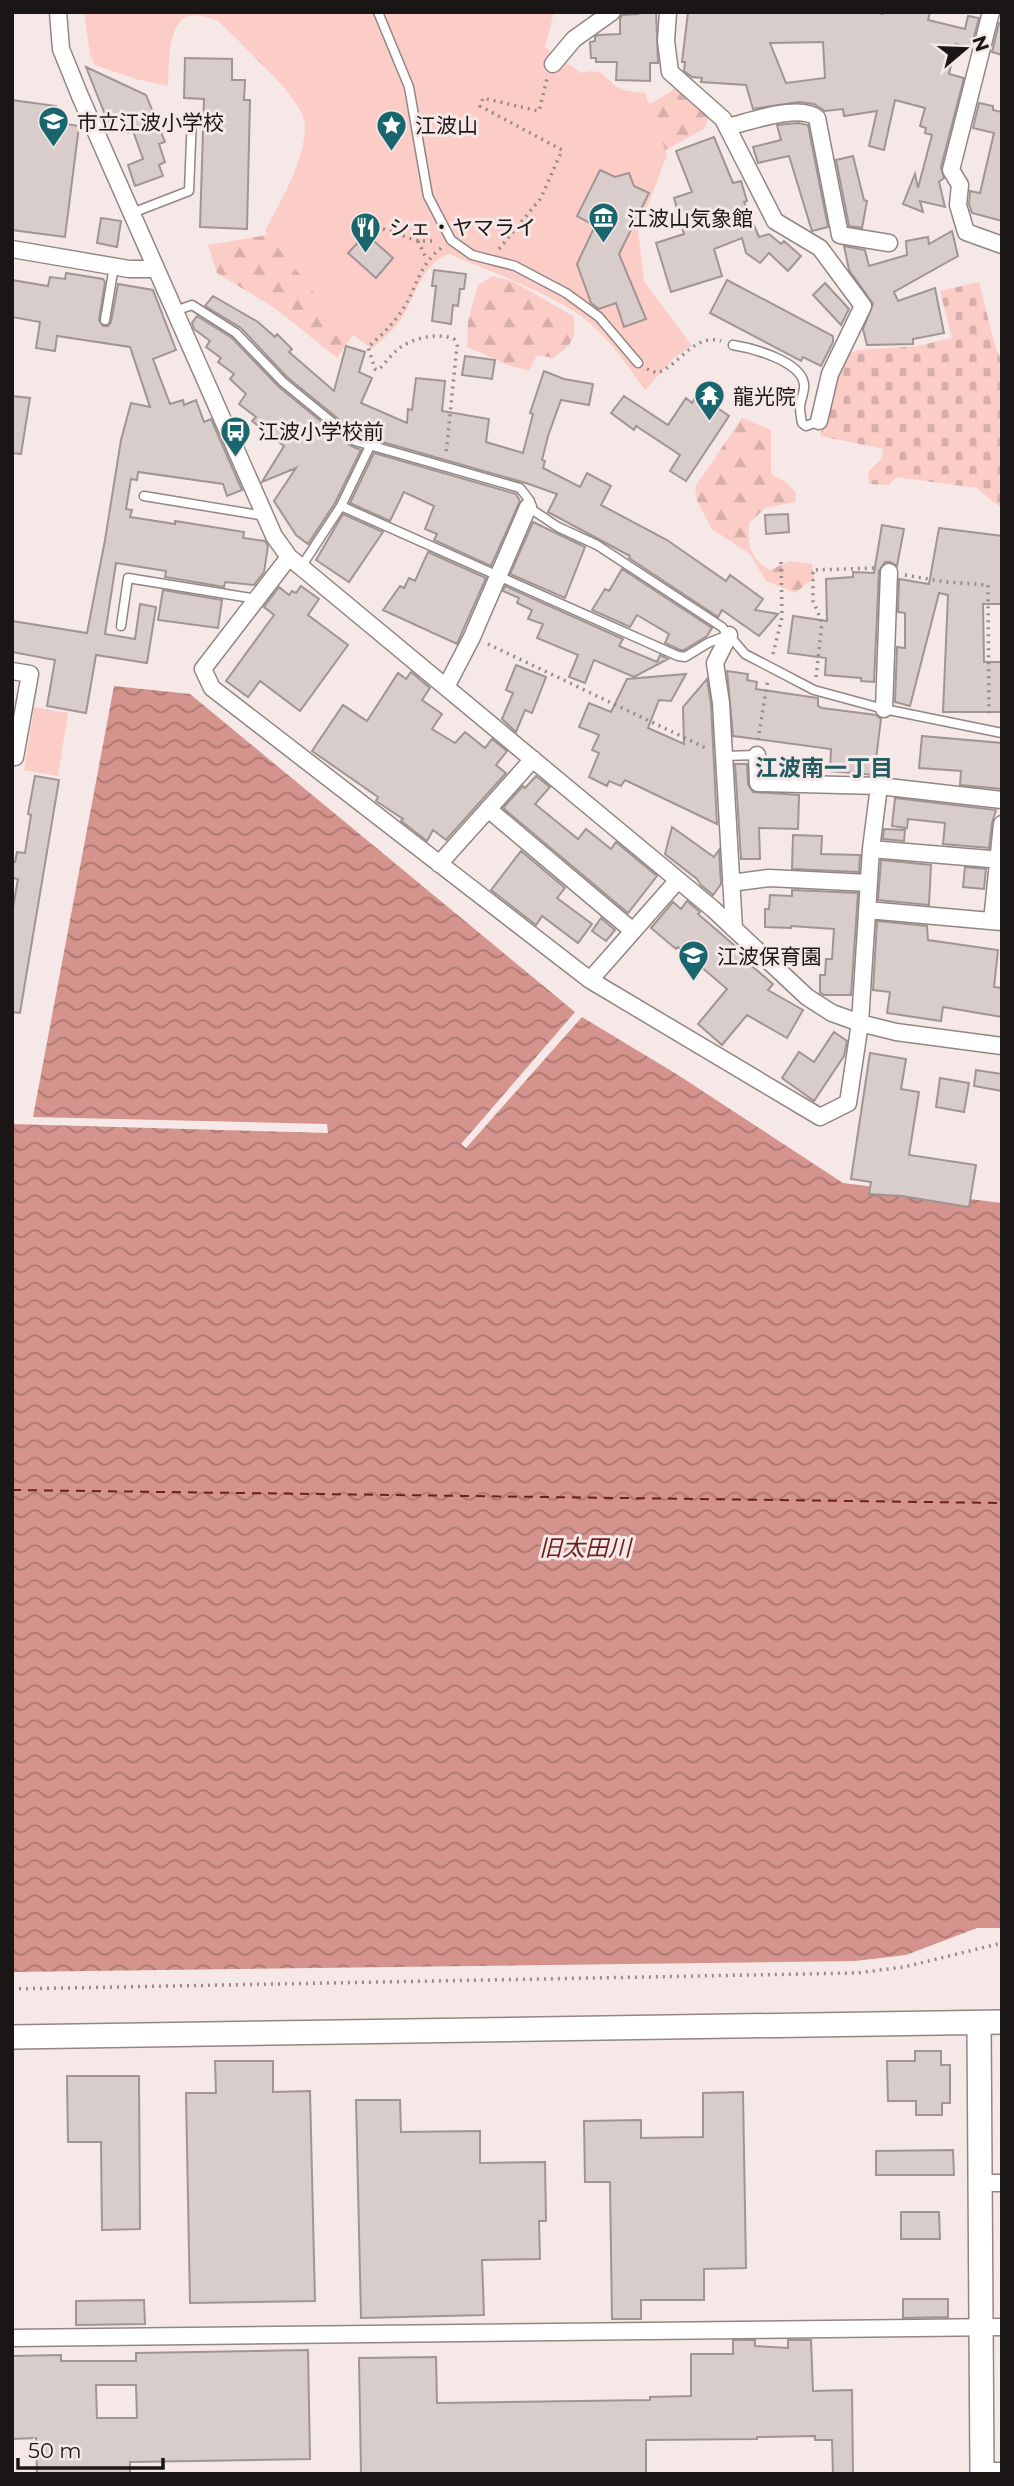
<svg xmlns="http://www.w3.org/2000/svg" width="1014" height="2486" viewBox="0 0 1014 2486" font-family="Montserrat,'Noto Sans JP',sans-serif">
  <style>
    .forest { fill: url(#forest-firs) }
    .cemetery { fill: url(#cemetery-stones) }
    .park { fill: #fcccc6 }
    .water { fill: url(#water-waves) }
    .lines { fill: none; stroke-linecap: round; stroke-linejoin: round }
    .ferry { stroke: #6d1f1d; stroke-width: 2; stroke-dasharray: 9 7; stroke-linecap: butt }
    .building { fill: #d9cdcb; stroke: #a19594; stroke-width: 2; fill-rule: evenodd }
    .lane-casing { stroke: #928685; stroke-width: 11 }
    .street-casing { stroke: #928685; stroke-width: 19 }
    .secondary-casing { stroke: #928685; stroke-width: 26 }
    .path { stroke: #958c8a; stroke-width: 3.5; stroke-dasharray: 2 5; stroke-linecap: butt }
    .lane { stroke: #fff; stroke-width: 8 }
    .street { stroke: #fff; stroke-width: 16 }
    .secondary { stroke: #fff; stroke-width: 23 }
    .labels { text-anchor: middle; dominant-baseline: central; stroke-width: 6; stroke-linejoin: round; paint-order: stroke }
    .poi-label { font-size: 21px; fill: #1a1615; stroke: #f5e8e6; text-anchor: start }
    .neighbourhood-label { font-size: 23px; font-weight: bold; fill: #225b62; stroke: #f5e8e6 }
    .water-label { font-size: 23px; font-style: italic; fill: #6d1f1d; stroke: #f5e8e6 }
  </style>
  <defs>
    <pattern id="forest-firs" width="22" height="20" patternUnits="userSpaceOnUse" patternTransform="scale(1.75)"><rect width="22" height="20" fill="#fcccc6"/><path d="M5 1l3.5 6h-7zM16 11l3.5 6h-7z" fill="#d7aea9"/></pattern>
    <pattern id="cemetery-stones" width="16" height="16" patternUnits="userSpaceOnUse" patternTransform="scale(1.75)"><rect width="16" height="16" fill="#fcccc6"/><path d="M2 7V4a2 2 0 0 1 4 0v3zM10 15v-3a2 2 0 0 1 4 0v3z" fill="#d7aea9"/></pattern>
    <pattern id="water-waves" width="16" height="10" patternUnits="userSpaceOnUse" patternTransform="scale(1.75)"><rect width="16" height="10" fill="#d4938c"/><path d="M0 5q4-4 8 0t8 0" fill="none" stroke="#ab7771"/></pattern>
  </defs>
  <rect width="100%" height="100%" fill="#f5e8e6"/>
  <!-- forest -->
  <path class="forest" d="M220,12H273L283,31L311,35L344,64L355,97L356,130L324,169L313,216L344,264L374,290L400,258L377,224L385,97L362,35L349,12H366L389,71L404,188L417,219V246L401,274L370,310L337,358L276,309L217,273L208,245L268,235L285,212L302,155L307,122L291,94L241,43Z
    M677,87L709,116L704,129L666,150L549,105L653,103Z
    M493,276L514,282L573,316C577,340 572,344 553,358L537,355L529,370C509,368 487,354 467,347L468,321L478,285Z
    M742,418L771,430V474L787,483L796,493L795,502L765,508L749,523C747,543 750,560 770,570L790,561L812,564L814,578L795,593L766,581L750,554L712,529L697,501L695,487Z"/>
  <!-- cemetery -->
  <path class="cemetery" d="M979,282L995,346L1002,362V509L977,488L896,477L889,485L869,484L868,472L881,459L884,449L820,436L836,372L848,354L858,350L918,346L952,338L940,291Z"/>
  <!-- park -->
  <path class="park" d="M84,12H554L545,47L581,73C607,66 603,81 622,89C628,92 638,92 645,93L667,155L638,231L644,281L692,346L675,357L645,390C626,364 608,336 581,316C545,291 490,271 449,254C423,263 416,294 403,316C395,329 383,339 372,349L339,324L265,231C281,200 305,161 305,126C305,99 237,40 217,20C208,18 198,14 189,16C167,21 169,69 168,86L136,79L95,65L90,55Z
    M34,707L68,713L58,776L24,770Z"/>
  <!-- water -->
  <path class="water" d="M114,686L190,694L575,1012L461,1144L466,1148L582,1017L678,1075L843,1183L1002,1203V1928H977L906,1955L855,1961L12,1972V1124L328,1133L327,1124L33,1117Z"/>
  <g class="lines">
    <!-- ferry -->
    <path class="ferry" d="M12,1490L1002,1503"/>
  </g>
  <!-- building -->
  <path class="building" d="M638,12H656L658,63H650V81L616,80L617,62H596V58H591L590,42L595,41V37L598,35L620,34V19L622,15L638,14Z
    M688,12H871L883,14L884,12H930L928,20L965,29L968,16L979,18L971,48L956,44L949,74L964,78L941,167L944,178L939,182L945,207L920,201L923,212L903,204L915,174L918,188L932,135L925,133L926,128L920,126L925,108L895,100L884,150L869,146L877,111L844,116L843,109L825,111L814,104L799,102L753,109L746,85L701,82L702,78L692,77L684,71L685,62H682ZM823,42L825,78L786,83L770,43Z
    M999,23L1002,24V55L992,52Z
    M185,58L232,59V80H245L244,100H250L247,229L200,227L204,99L184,98Z
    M86,67L146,95L165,142L159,144L165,162L159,165L163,176L135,186L128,165L143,159L133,131L128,133L122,117L108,122Z
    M12,100L56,106L54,122L79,126L65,237L12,230Z
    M979,103L993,106V110L1002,112V221L972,213L969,204L970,191L980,193L994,133L973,128Z
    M798,123L808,125L828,227L812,231L789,156L758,163L753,147L781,140L777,125Z
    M714,137L733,183L741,181L747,201L744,202L759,237L769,234L781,244L784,241L801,256L788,271L769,253L760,263L746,253L742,238L714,249L722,276L671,292L656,243L684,234L674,198L692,192L676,151Z
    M853,156L864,200L867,201L862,228L849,226L836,160Z
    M600,170L615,177L629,173L634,186L649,193L619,254L646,319L624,327L616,303L599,309L591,303L577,264L595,226L577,216Z
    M101,218L121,221L117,247L97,243Z
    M952,231L958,256L894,292L898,301L935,288L944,333L913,339V344L867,345L863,329L873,304L849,270L844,246L865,250L869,266L907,255L906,241L928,237L929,244Z
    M366,234L393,258L376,278L348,253Z
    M434,270L466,274L464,289H460L458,306L453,305L451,324L432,321L436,286H432Z
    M66,273L103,279L105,282L99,320L103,326H108L111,322L118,284L153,290L176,350L153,359L170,404L183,400L184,405L196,400L204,422L211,419L242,490L227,496L223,484L138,472L137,480L131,479L126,509L132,510L130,517L175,524V521L244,532L243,538L265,541L268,546L264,572L254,585L225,582L224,587L165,577L166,571L116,563L105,634L135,639L140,604L156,607L147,663L96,655L86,713L47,706L55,660L12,652V621L87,633L105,540L121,440L131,403L150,407L130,347L57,336L55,351L36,348L40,322L12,317V280L48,286L50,277L65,279Z
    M727,280L833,336V342L821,366L803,357L801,361L710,313Z
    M825,283L849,309L841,325L813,295Z
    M213,296L258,322L275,337L277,334L292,349L289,352L334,391L346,346L365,352L359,372L372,378L361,403L407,423L408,409L412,410L416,378L445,381L442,411L489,419L486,442L523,453L533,414L530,413L544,371L564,379L593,384L589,405L561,400L548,436L542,460L545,461L543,468L580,487L587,473L611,486L601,505L667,540L726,581L730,575L763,599L755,610L778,614L759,636L722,610L718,617L629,558L630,556L548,512L557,494L526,483L358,435L287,377L241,328L205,306Z
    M197,316L232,338L279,387L351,446L361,450L335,503L308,544L296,535L274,501L296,468L262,482L284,446L252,421L256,417L239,404L246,394L230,379L234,374L218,362L221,358L206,347L210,341L194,329L192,323Z
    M465,356L495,360L492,379L462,375Z
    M698,394L729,416L686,481L670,471L680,455L636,426L634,430L611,413L624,396L668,425L686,398L692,403Z
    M12,396L30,398L21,454L12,453Z
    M374,453L516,494L520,501L491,566L434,540L437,534L425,529L434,506L404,492L390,521L350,503Z
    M343,514L383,532L349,582L316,560Z
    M788,514L789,532L766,534L765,515Z
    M533,522L585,547L565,598L510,574Z
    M882,525L904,529L897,566L890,562H885L879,571L874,682L861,681V678L825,675L826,658L788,653L793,616L827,621L826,579L853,577V572L874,573Z
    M939,528L1002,536V604H983L984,662H1002V712H943L948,595L939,593L910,706L895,702L897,647L905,648V613L898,612L899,579L929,584Z
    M428,552L486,578L457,644L383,610L400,586L404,588L409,578L415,581Z
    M622,569L712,628L707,636L684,650H680L665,643L669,634L637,615L630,627L592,610L605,589L609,591Z
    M301,586L319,599L308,615L348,645L300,711L260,681L248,697L226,681L274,615L264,607L279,587L289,595L292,591L296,593Z
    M505,586L623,639L619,646L657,662L660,655L668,659L634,677L594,660L585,683L569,677L578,655L537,638L543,624L528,619L532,610L517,603L519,598L503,591Z
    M163,590L222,600L218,628L158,620Z
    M516,665L546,677L532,713L525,710L516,732L502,719L513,693L506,690Z
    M727,671L748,674L747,680L757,682L756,689L818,698V706L822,708L876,715L881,719L874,775L830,771L831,749L733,736Z
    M411,672L430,688L422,700L442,714L432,729L455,743L465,732L485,748L492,739L507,751L496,765L506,773L446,840L433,830L427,841L401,821L403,819L376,801L378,797L312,751L343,705L367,721L398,673L406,679Z
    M686,674L671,701L659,700L648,728L684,744L683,707L707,679L711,704L717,824L625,780L621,786L609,781L607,786L589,777L599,753L592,750L599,735L579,727L589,703L611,712L627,679Z
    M922,736L1002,743V789L960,785L961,771L919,768Z
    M735,764H747L748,784L753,792L799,795L798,829L759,828L760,859H741Z
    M35,776L59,780L20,1013L12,1012V913L18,879L12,878V862H15L17,852L25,853L31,815L28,814Z
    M536,776L550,787L535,804L578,839L586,829L611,849L616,842L657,876L628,913L503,808L523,786L525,788Z
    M895,798L996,810L992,823L989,848L943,844L945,823L908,819L907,828L892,826Z
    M672,827L714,857L719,850L721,884L713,895L701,885L697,879L665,854Z
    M884,829L905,830L904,841L883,839Z
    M793,835L822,836L821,854L860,855L859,872L792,869Z
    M521,851L565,888L557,898L592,924L578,943L542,916L536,925L491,890Z
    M881,860L931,865L929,905L878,900Z
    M965,867L986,869L984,889L963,887Z
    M792,890L858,893L851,995H824L820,993V975H825L826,959H832L834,929L791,926V928L765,927V909H769L770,895L792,896Z
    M687,901L700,912L698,914L756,964L753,967L773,984L768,990L803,1010L787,1038L747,1015L722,1045L698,1024L727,989L678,947L676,949L651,928L673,902L681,909Z
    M601,918L615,930L606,941L592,931Z
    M877,921L927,926L928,940L998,950L994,987L1002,988V1017L943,1007L941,1021L887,1013L890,992L873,990Z
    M834,1032L847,1041L844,1056L814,1101L782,1078L799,1052L814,1062Z
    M870,1053L906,1059L901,1089L919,1092L909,1155L976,1165L969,1207L902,1196L869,1194L871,1182L851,1179Z
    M976,1070L1002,1074V1091L974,1086Z
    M940,1078L969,1083L964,1112L936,1107Z
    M915,2051H941V2065H950V2103H942V2115H916V2101H888L887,2061H915Z
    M215,2061H273V2092L310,2091L315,2301L190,2303L186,2093H216Z
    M67,2076H139L140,2229L102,2230L101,2142H68Z
    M743,2092L746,2268L704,2269V2300H641V2319H612L610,2182H585L584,2121L641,2120V2138L703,2137V2093Z
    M356,2100H400L401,2132L480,2131V2163L545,2162L546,2221H539L540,2259L482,2260L484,2315L361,2318Z
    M953,2150L954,2175H876V2151Z
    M901,2212H939L940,2239H901Z
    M903,2299H948V2317L903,2318Z
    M144,2300L145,2324L76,2325V2301Z
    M733,2340H755V2346L788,2348V2340H811L813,2391L852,2390L853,2474H833L832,2440H815V2436L757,2437V2439L646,2440V2474H361L359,2358L436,2357L437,2403L650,2400V2397L691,2396V2354H733Z
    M308,2350L310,2459L130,2462V2474H37L36,2438L12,2439V2356L61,2355V2361H136V2353ZM96,2385H136L137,2418H97Z"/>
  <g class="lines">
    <defs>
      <path id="lane" d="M378,12L409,87L428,196L451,240L472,255L515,266L566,293L599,317L638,363
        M132,213L189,191L192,116
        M175,311L192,305L236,333L283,382L355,441L520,488L530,501L528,507L558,527L597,545L722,627L745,654L814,690L884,709L1002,733
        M105,320L114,266
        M733,345C752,348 801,361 804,384C805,391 801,398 800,406C800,411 801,418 802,423L806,426L819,421
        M144,496L265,516
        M341,506L678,656L685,657L708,643L728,635
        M301,567L341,506L370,446
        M121,626L128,578L257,599
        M724,756L757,755"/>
      <path id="street" d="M58,12L61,49L80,96L274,536L289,557L713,909L807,997L832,1013L860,1023L896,1032L1002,1046
        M668,12L666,41L670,72L723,119L775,221L820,248L863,306L830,374L819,421
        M991,12L951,170L960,185L958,205L966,232L1002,245
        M553,64L574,39L612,12
        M727,127C749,122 800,103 817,118L840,235L889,243
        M12,249L129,269H155
        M289,557L203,669L212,688L590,980L820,1117L848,1103L860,1023L871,849L879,786
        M729,635L715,663L721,703L734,929
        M12,671L30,674L15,757H12
        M446,687L472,637L528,507
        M884,709L889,572
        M757,755L758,783L879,786L1002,800
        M488,809L633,931
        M871,849L1002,860
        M439,864L533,759
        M731,883L769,878L869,883
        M867,910L1002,922
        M992,921L1002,824
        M590,980L678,880
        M980,2183H1002
        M12,2338L1002,2327
        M982,2471H1002"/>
      <path id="secondary" d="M979,2023L982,2474
        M12,2037L1002,2022"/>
    </defs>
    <!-- lane casing -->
    <use href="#lane" class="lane-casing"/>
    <!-- street casing -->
    <use href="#street" class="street-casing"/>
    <!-- secondary casing -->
    <use href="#secondary" class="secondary-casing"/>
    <!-- path -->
    <path class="path" d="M383,229L418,241H437
      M418,241L427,260
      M441,248C418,267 418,285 403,309C394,323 381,336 368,347L375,369L378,370C385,364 391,355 398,349C413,338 437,332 454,339L457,346L446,454
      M499,249L541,198L562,150L480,106L483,98L539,111L547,79
      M647,369L657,373C680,365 694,333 721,341
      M905,575L946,582L988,585L989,718
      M488,644L706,748
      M773,654L782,617L781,559
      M816,677L822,622L813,601V570L874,568
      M758,740L768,679
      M12,1989L856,1973L904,1967L1002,1943"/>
    <!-- lane -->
    <use href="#lane" class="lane"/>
    <!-- street -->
    <use href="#street" class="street"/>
    <!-- secondary -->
    <use href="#secondary" class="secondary"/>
  </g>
  <!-- icons -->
  <defs>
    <symbol id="school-pin" viewBox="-11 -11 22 30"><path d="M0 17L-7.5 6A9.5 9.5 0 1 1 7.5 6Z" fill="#19666e" stroke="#f5e8e6"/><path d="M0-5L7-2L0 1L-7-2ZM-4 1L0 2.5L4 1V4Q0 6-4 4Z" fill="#fff"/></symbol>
    <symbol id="sight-pin" viewBox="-11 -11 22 30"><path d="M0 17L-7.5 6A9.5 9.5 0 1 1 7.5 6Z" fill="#19666e" stroke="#f5e8e6"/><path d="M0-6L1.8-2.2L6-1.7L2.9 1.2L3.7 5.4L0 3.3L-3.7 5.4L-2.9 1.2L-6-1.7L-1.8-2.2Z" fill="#fff"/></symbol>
    <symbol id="museum-pin" viewBox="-11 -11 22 30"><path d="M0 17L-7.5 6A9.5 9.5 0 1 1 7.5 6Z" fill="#19666e" stroke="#f5e8e6"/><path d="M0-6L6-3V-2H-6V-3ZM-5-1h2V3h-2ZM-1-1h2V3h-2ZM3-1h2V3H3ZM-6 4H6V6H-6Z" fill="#fff"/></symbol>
    <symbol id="restaurant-pin" viewBox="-11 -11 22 30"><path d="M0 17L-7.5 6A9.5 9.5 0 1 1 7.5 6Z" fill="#19666e" stroke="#f5e8e6"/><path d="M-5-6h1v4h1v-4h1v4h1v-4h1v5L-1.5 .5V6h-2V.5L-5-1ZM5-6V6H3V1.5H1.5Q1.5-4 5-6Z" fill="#fff"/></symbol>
    <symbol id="temple-pin" viewBox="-11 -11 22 30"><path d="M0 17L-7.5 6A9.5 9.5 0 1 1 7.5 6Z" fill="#19666e" stroke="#f5e8e6"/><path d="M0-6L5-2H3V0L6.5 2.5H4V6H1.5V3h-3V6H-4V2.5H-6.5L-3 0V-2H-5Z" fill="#fff"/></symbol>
    <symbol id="bus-pin" viewBox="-11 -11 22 30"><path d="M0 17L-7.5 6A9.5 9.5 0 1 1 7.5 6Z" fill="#19666e" stroke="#f5e8e6"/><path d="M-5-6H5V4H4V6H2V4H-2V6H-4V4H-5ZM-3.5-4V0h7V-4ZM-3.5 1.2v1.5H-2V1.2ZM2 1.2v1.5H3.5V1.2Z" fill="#fff"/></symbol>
  </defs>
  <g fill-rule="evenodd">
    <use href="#school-pin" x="36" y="104" width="35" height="47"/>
    <use href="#sight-pin" x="374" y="108" width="35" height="47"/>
    <use href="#museum-pin" x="586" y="200" width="35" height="47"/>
    <use href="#restaurant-pin" x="348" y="210" width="35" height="47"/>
    <use href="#temple-pin" x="692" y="378" width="35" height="47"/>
    <use href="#bus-pin" x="218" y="414" width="35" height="47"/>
    <use href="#school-pin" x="676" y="938" width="35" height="47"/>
  </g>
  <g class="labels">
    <!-- poi labels -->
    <g class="poi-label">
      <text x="77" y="122">市立江波小学校</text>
      <text x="415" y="125">江波山</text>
      <text x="627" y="218">江波山気象館</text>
      <text x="389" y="227">シェ・ヤマライ</text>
      <text x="733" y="396">龍光院</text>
      <text x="258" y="431">江波小学校前</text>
      <text x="717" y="956">江波保育園</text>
    </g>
    <!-- neighbourhood labels -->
    <g class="neighbourhood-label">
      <text x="824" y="768">江波南一丁目</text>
    </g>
    <!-- water labels -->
    <g class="water-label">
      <text x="585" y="1548">旧太田川</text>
    </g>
  </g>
  <!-- border -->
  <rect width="1014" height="2486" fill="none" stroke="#1a1615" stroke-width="28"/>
  <!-- north arrow -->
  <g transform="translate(965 49) rotate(71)" stroke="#f5e8e6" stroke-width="5" paint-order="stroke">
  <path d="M0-5L12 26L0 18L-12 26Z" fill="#1a1615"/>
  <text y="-10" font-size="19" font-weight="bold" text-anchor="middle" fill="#1a1615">N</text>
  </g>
  <!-- scale -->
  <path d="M18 2458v10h145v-10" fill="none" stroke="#1a1615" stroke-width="3.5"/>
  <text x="28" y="2458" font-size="21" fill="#1a1615" stroke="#f5e8e6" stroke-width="5" paint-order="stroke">50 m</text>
</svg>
